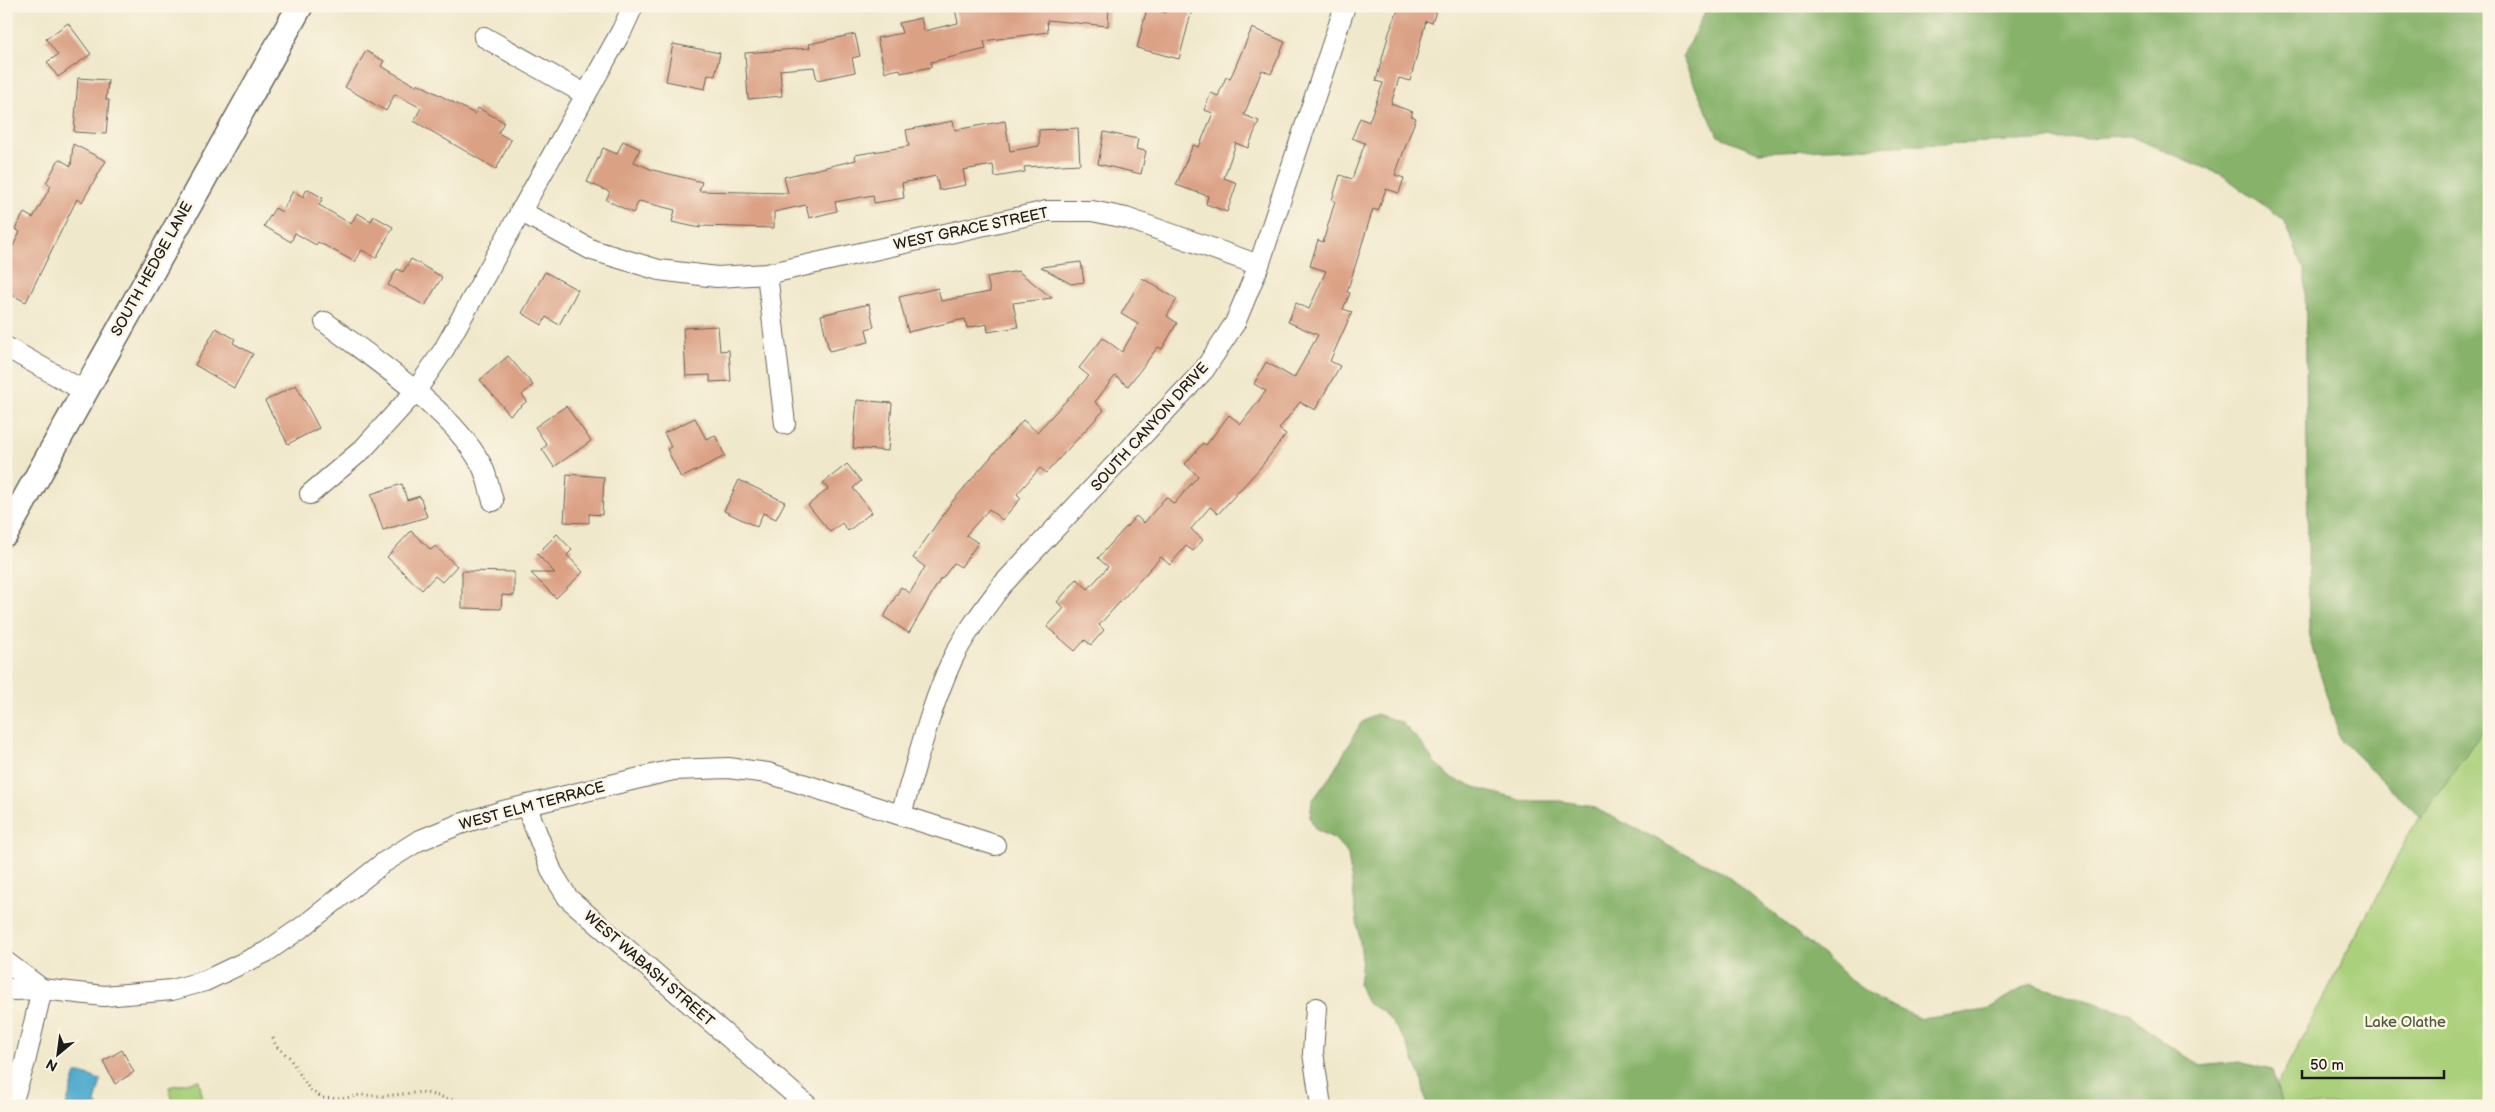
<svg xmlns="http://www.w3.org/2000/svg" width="2495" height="1112" viewBox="0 0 2495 1112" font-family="'Balsamiq Sans',sans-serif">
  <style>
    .green { fill: #aad07b; stroke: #63764c }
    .forest { fill: #87b26b; stroke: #526744 }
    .water { fill: #4faacd; stroke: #366374 }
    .building { fill: #dba185 }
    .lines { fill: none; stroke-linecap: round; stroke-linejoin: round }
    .minor-casing { stroke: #666359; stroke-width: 22 }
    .tertiary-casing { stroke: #666359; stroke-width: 28 }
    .path { stroke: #666359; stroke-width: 3; stroke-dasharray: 1 4; stroke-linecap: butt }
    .minor { stroke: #fff; stroke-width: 20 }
    .tertiary { stroke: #fff; stroke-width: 25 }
    .labels { text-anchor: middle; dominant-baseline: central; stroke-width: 5; stroke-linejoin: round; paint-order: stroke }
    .street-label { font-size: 15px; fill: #1c1c1c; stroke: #fcf5e5 }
    .park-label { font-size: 15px; fill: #4e5b3d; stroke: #fcf5e5 }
  </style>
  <rect width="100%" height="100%" fill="#fcf5e5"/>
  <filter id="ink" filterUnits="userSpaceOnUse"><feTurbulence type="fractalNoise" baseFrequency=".02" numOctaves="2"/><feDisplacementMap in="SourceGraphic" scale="10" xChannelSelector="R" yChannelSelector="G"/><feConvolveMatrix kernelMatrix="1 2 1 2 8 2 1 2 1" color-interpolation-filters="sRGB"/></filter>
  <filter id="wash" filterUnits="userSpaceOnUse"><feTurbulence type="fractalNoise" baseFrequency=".0096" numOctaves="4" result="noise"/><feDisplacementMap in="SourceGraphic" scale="20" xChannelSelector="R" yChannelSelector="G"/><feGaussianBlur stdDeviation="1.12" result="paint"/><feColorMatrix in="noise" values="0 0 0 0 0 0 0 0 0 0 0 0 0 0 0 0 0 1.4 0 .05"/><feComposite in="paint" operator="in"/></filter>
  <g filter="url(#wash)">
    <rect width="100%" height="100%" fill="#f0e8cb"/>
    <!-- green -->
    <path class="green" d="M2489,683V1106H2266Z
      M199,1080L204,1106H174L169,1087Z"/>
    <!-- forest -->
    <path class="forest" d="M1708,6H2489V722L2421,818L2340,739L2309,637L2305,271L2284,220L2222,175L2129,136L1758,152L1718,136L1682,57Z
      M1376,714L1401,722L1421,743L1435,763L1451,778L1483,790L1524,801H1560L1588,805L1721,871L1826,957L1850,980L1878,1000L1922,1019L1986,1010L2031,983L2131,1014L2162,1041L2201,1066L2239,1062L2272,1070L2282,1106H1427L1421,1076L1405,1040L1384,1012L1367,1003L1359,985L1362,958L1348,854L1335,839L1315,829L1310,817L1312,801L1332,774L1361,723Z"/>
    <!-- water -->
    <path class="water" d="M76,1073H81L101,1080L95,1103L99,1106H66Z"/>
    <g id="blocks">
      <!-- building -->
      <path class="building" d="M968,6H1109L1108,26L1047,20L1048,32L984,41L986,49L931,62V67L901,73L900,69L885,72L877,38L902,33L899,23L921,18L924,31L958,23L955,9Z
        M1168,6H1193L1179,59L1137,48L1147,8L1166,13Z
        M1392,6H1438L1432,23L1426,21L1410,81L1399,78L1391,104L1413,112L1411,116L1416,118L1395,175L1404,178L1399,193L1386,189L1378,211L1373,209L1347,292L1350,293L1343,309L1352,312L1330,361L1340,366L1315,410L1300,402L1279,429L1286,434L1260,468L1218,514L1210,507L1191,529L1203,540L1193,551L1186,546L1170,565L1161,557L1099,625L1104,630L1091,645L1085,640L1075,651L1047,627L1064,608L1057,602L1077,579L1088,589L1108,567L1098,558L1136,516L1144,523L1166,497L1174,504L1198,476L1185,464L1203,443L1206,445L1229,415L1241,424L1266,391L1254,384L1266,362L1294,378L1318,335L1288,322L1296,303L1309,309L1326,271L1310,266L1318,240L1323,242L1335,201L1332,200L1340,175L1352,179L1365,143L1352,138L1360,118L1369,122L1383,83L1376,81L1389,33L1398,10Z
        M68,23L91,54L58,77L47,62L58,55L46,39Z
        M1252,28L1285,42L1271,74L1262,70L1244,115L1259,121L1248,148L1236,143L1224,178L1237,183L1227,212L1206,204L1208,196L1176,185L1193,145L1199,147L1213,113L1204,110L1211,93L1218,96L1226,77L1230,79Z
        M855,34L860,56L852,58L855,72L817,80L814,67L780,70L782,96L748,99L745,53L810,48L809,44Z
        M673,44L720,53L715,76L708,74L705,89L666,81Z
        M366,51L384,61L381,66L416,86L417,83L475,114L478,108L504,122L498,133L511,140L496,169L414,121L421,108L395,94L386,111L345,87Z
        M78,78L108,80L106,100H109L106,134L74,132Z
        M953,121L955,130L1005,121L1010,151L1039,146V130L1078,128L1080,164L1024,167L1025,172L995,177L993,165L963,170L966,185L939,190L936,176L902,183L904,198L874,203L873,195L835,202L837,211L809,218L806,205L774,212V228L700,226V228L672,222L675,210L639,201L633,213L606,200L610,192L587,182L603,148L617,154L623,141L640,149L634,162L653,170L702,182L699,191L788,193L784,177L856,160L855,155L909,146L906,130Z
        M1104,132L1138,139L1136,149L1146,151L1141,174L1098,164Z
        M73,144L106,161L82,202L77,199L26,302L6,292V260L20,232L15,229L24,213L33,218L51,186L46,183L59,159L71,166Z
        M307,189L323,198L319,205L351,224L357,213L371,221L374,216L393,227L376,258L362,250L355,262L318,242L316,245L295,233L291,242L264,226L275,208L282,212L293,191L303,197Z
        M411,259L442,277L425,306L388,285L397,269L403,272Z
        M1081,262L1084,282L1071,284L1041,267Z
        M1018,271L1052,298L1013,303L1018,327L988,332L987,324L967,328L965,319L908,332L899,297L938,288L941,301L990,292L987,277Z
        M545,272L578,290L559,325L546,317L542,325L522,313Z
        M1142,278L1177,299L1167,316L1177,323L1162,349L1158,347L1128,386L1115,376L1095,402L1104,410L1046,473L1040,468L1017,494L1021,498L1002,520L989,509L966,535L978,543L961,567L954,563L942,579L941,578L909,633L884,617L901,587L910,593L925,567L913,558L951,503L1023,420L1037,432L1089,376L1079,368L1103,338L1122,352L1138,324L1121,314Z
        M869,304L874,327L866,329L869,342L829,351L821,315Z
        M718,326L720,351L729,350L731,381L710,382V375L686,376L683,328Z
        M216,328L235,339L233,343L253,354L234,388L195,365Z
        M508,356L533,385L522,395L527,401L510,415L480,380Z
        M296,385L319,428L288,444L265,401Z
        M857,400L892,403L888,451L853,448Z
        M566,406L591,441L554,467L542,449L547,445L535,427Z
        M695,418L706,439L715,435L725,456L681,478L667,449L671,447L664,433Z
        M847,464L861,481L853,488L872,512L848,531L842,523L830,532L808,505L828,489L823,483Z
        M567,474L604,477L602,515L589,514V523L564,522Z
        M739,480L785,502L776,519L763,513L757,527L724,511Z
        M402,484L407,500L420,496L427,517L383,530L371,494Z
        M411,531L431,550L435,546L457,566L442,582L435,576L422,590L387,557Z
        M557,534L572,550L567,555L583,572L556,598L531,573H555L537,554Z
        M462,571L514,572V596L502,595L501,609L462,608Z
        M122,1050L134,1072L115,1084L103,1061Z"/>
    </g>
  </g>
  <g filter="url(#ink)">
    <use href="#blocks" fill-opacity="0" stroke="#666359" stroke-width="1"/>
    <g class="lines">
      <defs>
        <path id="minor" d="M484,37L585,94
          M520,211L592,250L659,270L717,277L767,274L1047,211H1092L1126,218L1259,265
          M767,274L785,424
          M325,322C375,361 450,408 481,464C487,474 489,489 493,501
          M6,347L84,391
          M310,494L363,449L415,392L443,351L622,30L633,6
          M526,805L552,872L568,898L808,1106
          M901,814C917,763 930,707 953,658C966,632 985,608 1002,585L1204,370L1235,323L1259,265L1345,6
          M6,962L42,989
          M6,988L13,990L42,989L104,996L172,990L205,981L266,952L305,925L383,863L418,841L460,824L503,811L673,770L728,768L768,773L995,845
          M1316,1008L1313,1053L1321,1106
          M11,1106L25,1062L42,989"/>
        <path id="tertiary" d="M6,533L300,6"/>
      </defs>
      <!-- minor casing -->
      <use href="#minor" class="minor-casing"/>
      <!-- tertiary casing -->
      <use href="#tertiary" class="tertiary-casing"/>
      <!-- path -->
      <path class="path" d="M273,1038L276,1046L289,1057L310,1090L323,1098L341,1099L360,1095L385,1096L422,1092L477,1106"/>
      <!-- minor -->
      <use href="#minor" class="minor"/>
      <!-- tertiary -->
      <use href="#tertiary" class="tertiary"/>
    </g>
  </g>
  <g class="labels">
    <!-- street labels -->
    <g class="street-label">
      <text transform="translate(971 229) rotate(-12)">WEST GRACE STREET</text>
      <text transform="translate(152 269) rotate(-61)">SOUTH HEDGE LANE</text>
      <text transform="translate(1150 427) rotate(-48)">SOUTH CANYON DRIVE</text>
      <text transform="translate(532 806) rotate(-15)">WEST ELM TERRACE</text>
      <text transform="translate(649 969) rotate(41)">WEST WABASH STREET</text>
    </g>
    <!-- park labels -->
    <g class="park-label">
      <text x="2405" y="1022">Lake Olathe</text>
    </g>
  </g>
  <!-- margin -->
  <rect width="2495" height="1112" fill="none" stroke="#fcf5e5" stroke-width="25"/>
  <!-- north arrow -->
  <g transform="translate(58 1054) rotate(209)" stroke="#fcf5e5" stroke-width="4" paint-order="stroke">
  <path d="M0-4L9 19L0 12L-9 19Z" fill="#1c1c1c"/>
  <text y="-8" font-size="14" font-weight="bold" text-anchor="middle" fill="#1c1c1c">N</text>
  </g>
  <!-- scale -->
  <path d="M2302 1070v8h142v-8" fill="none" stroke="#1c1c1c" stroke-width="2.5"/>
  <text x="2310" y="1070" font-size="15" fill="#1c1c1c" stroke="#fcf5e5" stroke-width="4" paint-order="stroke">50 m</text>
</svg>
